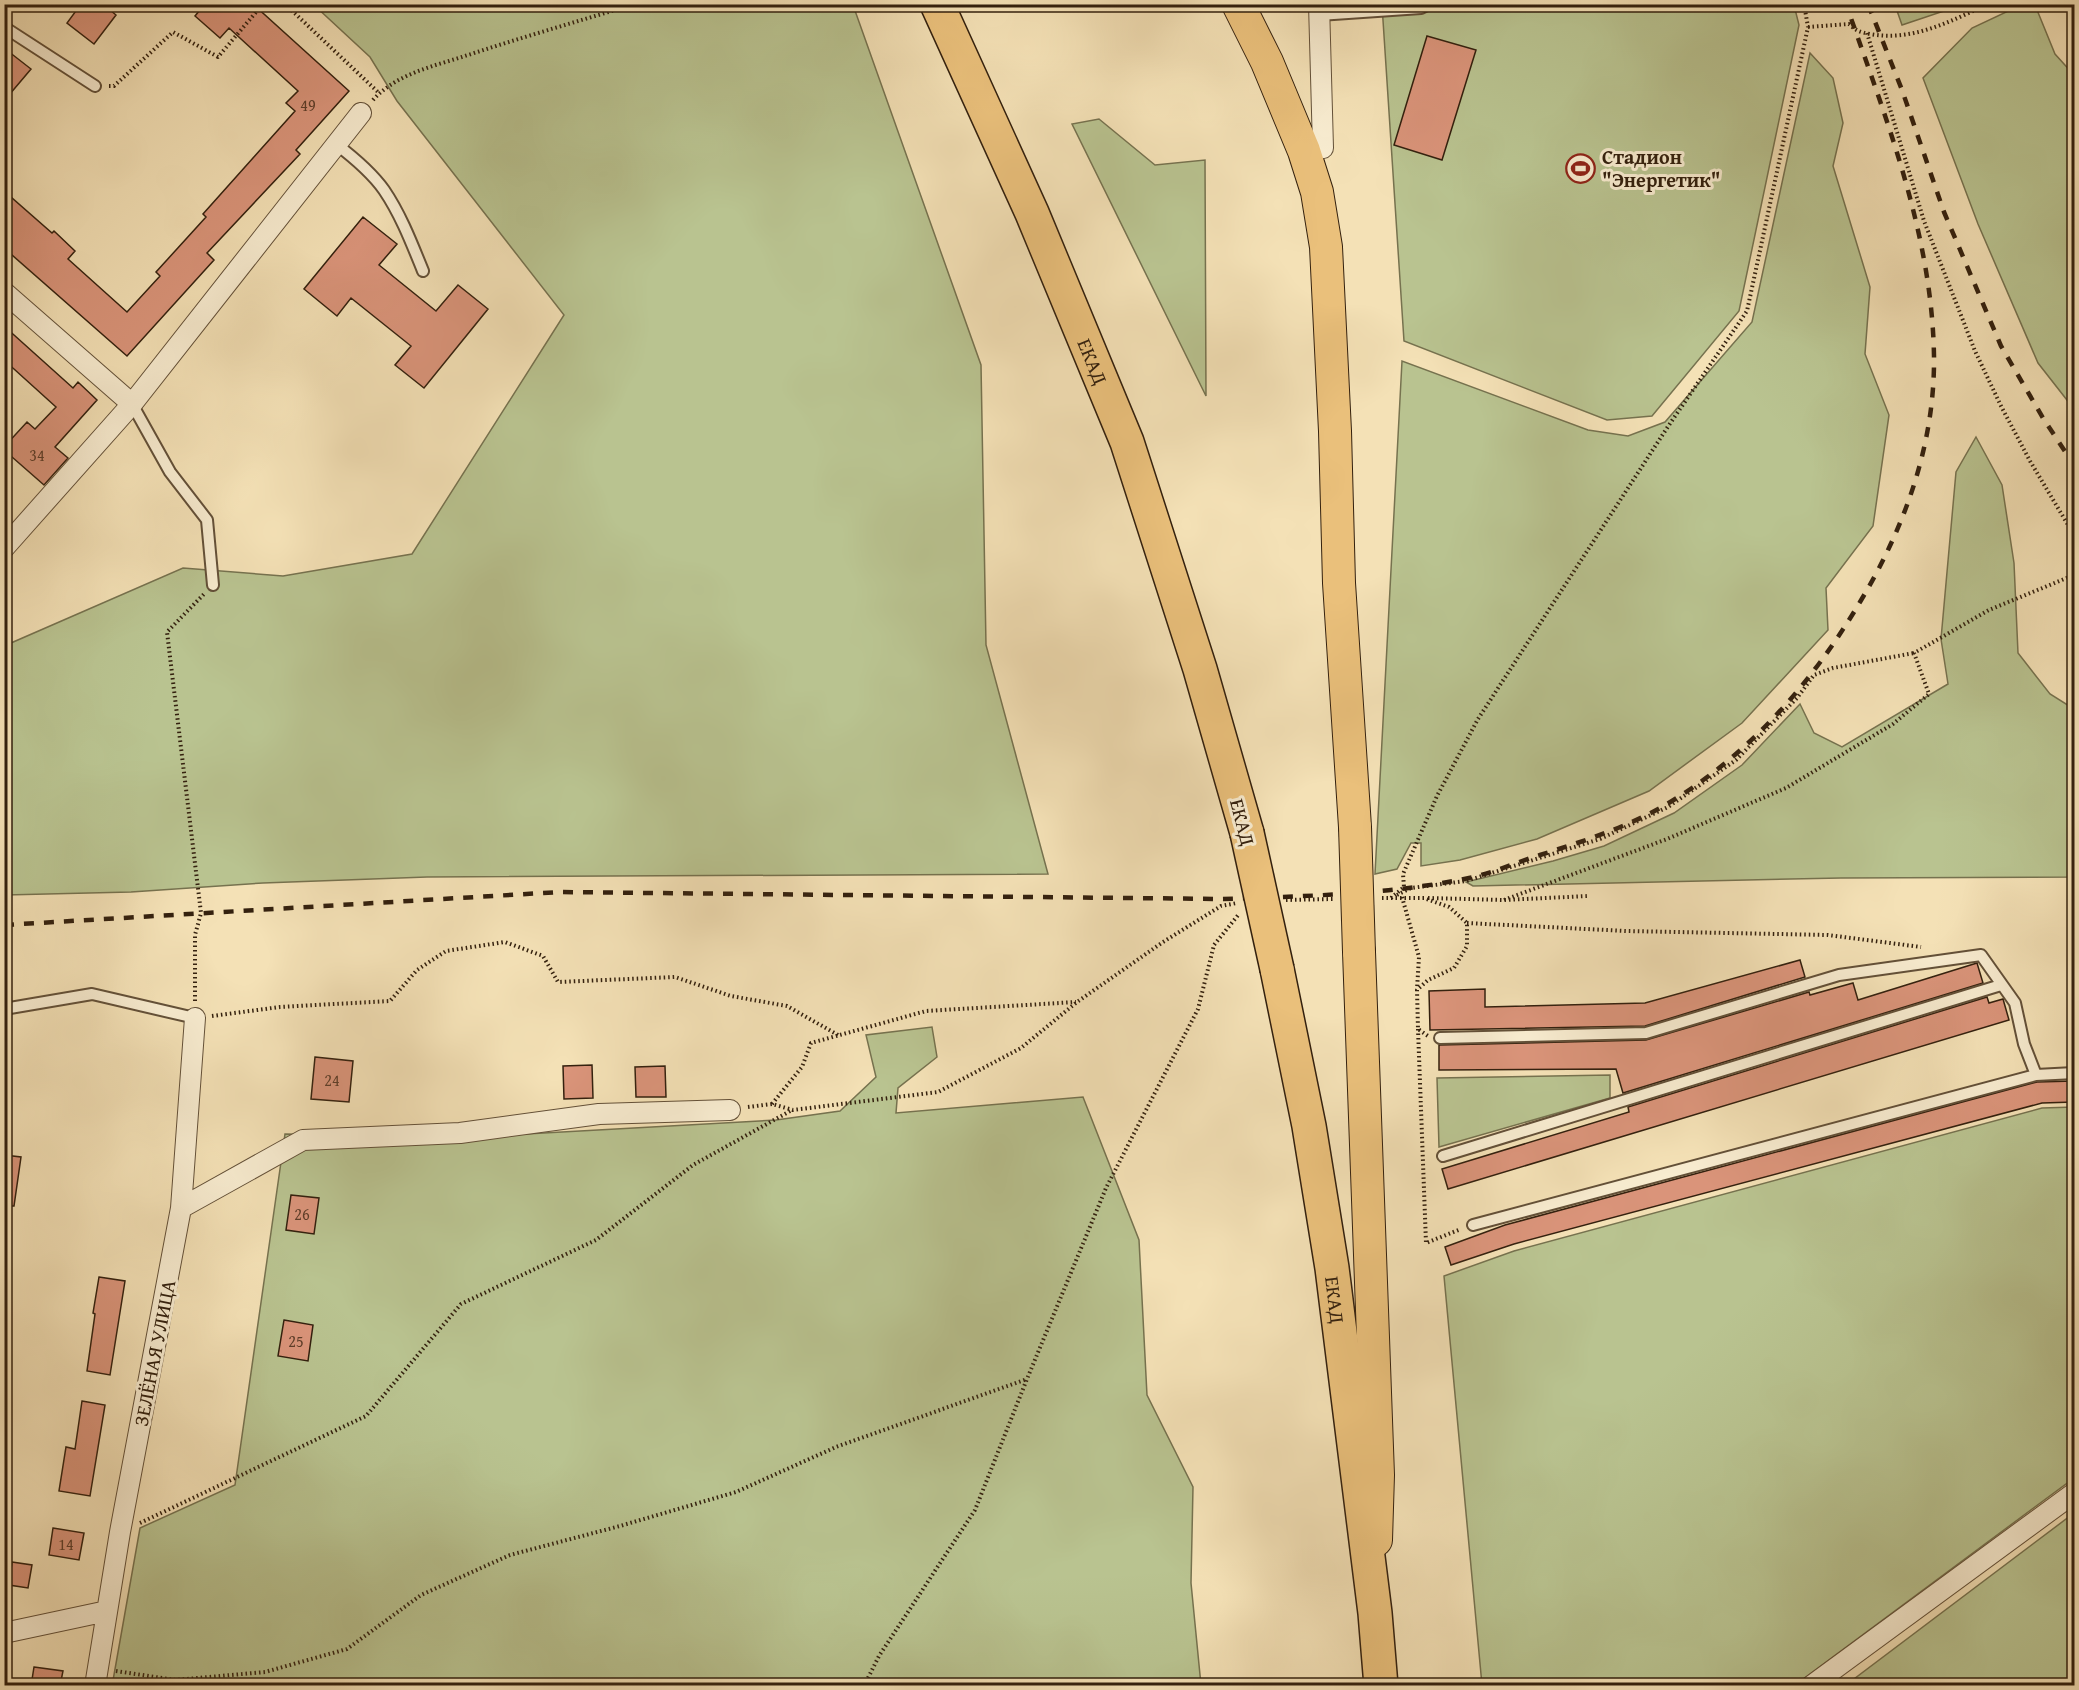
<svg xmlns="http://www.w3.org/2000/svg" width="2079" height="1690" viewBox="0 0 2079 1690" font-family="'Gentium Book Plus',serif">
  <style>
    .green { fill: #b9c390; stroke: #76724f; stroke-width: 1.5 }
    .building { fill: #da947a; stroke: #33200e; stroke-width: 1.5 }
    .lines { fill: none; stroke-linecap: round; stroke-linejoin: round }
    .lane-casing { stroke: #635038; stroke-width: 14 }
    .street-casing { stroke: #635038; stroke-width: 22 }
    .primary-casing { stroke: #33200e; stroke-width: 34 }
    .highway-casing { stroke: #33200e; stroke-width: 36 }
    .path { stroke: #33200e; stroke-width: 4; stroke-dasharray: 1.5 3; stroke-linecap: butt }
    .lane { stroke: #f8ecd0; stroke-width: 10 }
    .street { stroke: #f8ecd0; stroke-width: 20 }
    .primary { stroke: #eac07b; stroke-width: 32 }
    .highway { stroke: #eac07b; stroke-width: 33 }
    .rail { stroke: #33200e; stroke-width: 4.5; stroke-dasharray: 10 10; stroke-linecap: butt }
    .primary-bridge-casing { stroke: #33200e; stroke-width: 34; stroke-linecap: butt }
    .highway-bridge-casing { stroke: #33200e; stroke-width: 36; stroke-linecap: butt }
    .primary-bridge { stroke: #eac07b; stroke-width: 32 }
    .highway-bridge { stroke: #eac07b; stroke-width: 33 }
    .labels { text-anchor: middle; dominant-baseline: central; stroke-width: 6; stroke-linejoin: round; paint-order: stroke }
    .number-label { font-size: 16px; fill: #5d3d29 }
    .poi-label { font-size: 20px; font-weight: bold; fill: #33200e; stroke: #f8ecd0; text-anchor: start }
    .street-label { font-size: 20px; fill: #33200e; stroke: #f8ecd0 }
  </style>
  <rect width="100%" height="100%" fill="#f4e1b6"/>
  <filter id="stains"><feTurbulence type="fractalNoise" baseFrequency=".00333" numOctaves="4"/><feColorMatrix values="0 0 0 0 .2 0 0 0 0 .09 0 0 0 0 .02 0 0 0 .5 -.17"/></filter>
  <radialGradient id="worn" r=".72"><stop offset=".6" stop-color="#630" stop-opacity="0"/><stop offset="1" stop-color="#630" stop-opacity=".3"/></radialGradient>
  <!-- green -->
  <path class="green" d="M314,5H853L981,365L986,645L1048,874L427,877L263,883L131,892L5,895L4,649L11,643L183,568L283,576L412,554L564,315L397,101L370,57Z
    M1382,5H1794L1799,25L1739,311L1652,416L1607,420L1404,341Z
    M1895,5H1944V11L1902,25Z
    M2021,5H2035L2055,54L2074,75V409L2038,363L1978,224L1923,78L1972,28Z
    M1810,53L1833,78L1843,123L1833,166L1870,287L1865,354L1889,415L1873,526L1826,588L1828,630L1742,723L1649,791L1537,839L1460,860L1421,866V843H1411L1397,869L1375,874L1402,361L1588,430L1628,436L1665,422L1752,322Z
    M1099,119L1155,165L1205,160L1206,396L1072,124Z
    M1976,437L2002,485L2014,563L2018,653L2050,694L2074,709V877L1841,878L1473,886L1466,882L1553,861L1604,846L1674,813L1742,765L1800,704L1814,733L1842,747L1948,684L1941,639L1956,472Z
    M932,1027L937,1057L898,1088L896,1113L1083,1097L1139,1240L1147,1395L1193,1487L1191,1583L1201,1685L112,1686L140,1528L235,1485L285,1134L471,1137L776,1120L840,1111L876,1077L866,1035Z
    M1610,1075V1098L1439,1147L1437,1078Z
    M2074,1107V1478L1795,1685H1482L1444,1276L1514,1251L2042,1108Z
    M2074,1513V1685H1846Z"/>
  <!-- building -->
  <path class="building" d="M81,4H103L116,15L94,44L67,23Z
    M205,4H253L349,91L296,150L300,154L207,253L214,260L127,356L4,248V191L52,233L54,231L75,251L68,259L127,312L160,276L156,272L206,217L203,214L295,111L286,103L298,91L229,28L220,38L195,16Z
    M1427,36L1476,50L1442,160L1394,145Z
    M4,48L31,69L4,101Z
    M363,217L397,244L379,265L436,311L458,285L488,309L424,388L395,365L411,346L351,298L337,316L304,289Z
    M4,326L73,388L78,382L97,400L55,447L68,458L44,485L4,450V447L27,422L35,429L56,407L4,360Z
    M1800,960L1805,977L1645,1026L1430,1030L1429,991L1485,989V1007L1645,1003Z
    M1977,963L1983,983L1623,1093L1616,1069L1439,1070V1045L1646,1040L1809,992L1810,995L1853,983L1858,1000Z
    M1987,997L1989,1003L2003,999L2009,1020L1448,1189L1442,1169L1629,1112L1628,1107Z
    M315,1057L353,1061L349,1102L311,1099Z
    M592,1065L593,1098L564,1099L563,1066Z
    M665,1066L666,1097H636L635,1067Z
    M2074,1081V1102L2042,1103L1514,1244L1451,1265L1445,1247L1505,1225L2037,1082Z
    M4,1155L21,1157L14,1206H4Z
    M291,1195L319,1198L314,1234L286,1230Z
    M99,1277L125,1281L110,1375L87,1371L95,1314L93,1313Z
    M284,1320L313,1325L308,1361L278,1356Z
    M82,1401L105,1405L90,1496L59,1491L66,1447L75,1449Z
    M53,1528L84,1533L79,1560L49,1555Z
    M12,1562L32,1565L28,1588L9,1585Z
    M34,1667L63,1671L60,1686H31Z"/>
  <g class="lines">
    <defs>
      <path id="lane" d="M1319,15L1421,8L1429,4
        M4,27L95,86
        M336,144C353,157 372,173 384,190C401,215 412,244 423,271
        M132,404L170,472L207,520L213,585
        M4,1009L92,994L195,1018
        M1440,1038L1646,1033L1839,975L1981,955L2015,1003L2024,1044L2036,1075L2074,1073
        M1443,1156L2001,985
        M1473,1225L2036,1075"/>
      <path id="street" d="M1304,151L1323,148L1319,4
        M4,292L132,404
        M4,548L132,404L361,113
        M181,1208L303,1140L460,1133L599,1114L730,1110
        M4,1633L107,1611
        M95,1686L120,1532L181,1208L195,1018
        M1811,1686L2074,1493"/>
      <path id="primary" d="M1238,4L1267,62L1304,151L1317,192L1326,247L1335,431L1339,583L1355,827
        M1359,952L1378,1475L1376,1540"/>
      <g id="highway">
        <path id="s1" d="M937,4L1032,213L1127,442L1200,669L1247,833"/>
        <path id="s2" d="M1277,969L1309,1126L1332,1268L1375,1613L1381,1686"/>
      </g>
    </defs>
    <!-- lane casing -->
    <use href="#lane" class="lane-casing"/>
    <!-- street casing -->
    <use href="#street" class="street-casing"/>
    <!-- primary casing -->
    <use href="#primary" class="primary-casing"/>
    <!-- highway casing -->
    <use href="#highway" class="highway-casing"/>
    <!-- path -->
    <path class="path" d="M285,4L379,93
      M1808,27L1849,24C1856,31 1860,32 1870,34C1912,42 1951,21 1988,4
      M1867,33L1924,221L1975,351L2001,406L2030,461L2074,535
      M109,86H114L173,32L218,57L263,4
      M373,100C397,73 435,66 468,55C523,37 579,21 635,4
      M1397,895L1411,888L1466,881L1600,839L1668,807L1736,760L1797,698L1814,675L1833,668L1914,653
      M1402,897L1419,957L1417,989
      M1382,898H1424L1449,907L1467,923V946L1454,968L1428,980L1417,990L1418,1029L1428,1036
      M1391,898L1404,887L1403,874L1437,796L1478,719L1667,428L1747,311L1808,27L1804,4
      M1428,898L1504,900L1588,896
      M1286,900L1333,899
      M1504,900L1667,839L1786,788L1893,724L1929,694L1914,653L1989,610L2074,575
      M1467,923L1626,931L1828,935L1921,947
      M195,1001V935L201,913L167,632L204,594
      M212,1016L280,1007L390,1001L417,970L446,951L505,942L543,956L558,982L675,977L731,996L787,1006L838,1035
      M1418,1029L1426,1243L1461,1229
      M772,1104L802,1067L811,1043L926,1011L1076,1002
      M748,1107L772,1104L793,1110L938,1092L1021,1048L1077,1002L1163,942L1221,906L1237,903
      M140,1523L366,1416L461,1304L596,1240L693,1165L792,1110
      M116,1671L175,1680L265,1672L347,1649L421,1595L510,1555L620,1526L736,1492L836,1447L1027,1379
      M864,1686L879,1656L975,1510L1027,1379L1106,1188L1198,1009L1214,945L1239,914"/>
    <!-- lane -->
    <use href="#lane" class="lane"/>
    <!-- street -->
    <use href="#street" class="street"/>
    <!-- primary -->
    <use href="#primary" class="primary"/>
    <!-- highway -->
    <use href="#highway" class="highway"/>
    <!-- rail -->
    <path class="rail" d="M1868,4L1902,90L1944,212L2001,346L2043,418L2074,465
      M4,925L560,892L1223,899C1304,896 1388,895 1469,878C1493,873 1517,862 1540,855C1584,841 1628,827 1667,804C1749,755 1812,683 1860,602C1905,527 1935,444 1934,356C1932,233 1886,119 1846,4"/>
    <defs>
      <path id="primary-bridge" d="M1355,827L1359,952"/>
      <path id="highway-bridge" d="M1247,833L1277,969"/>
    </defs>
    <!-- primary-bridge casing -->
    <use href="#primary-bridge" class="primary-bridge-casing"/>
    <!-- highway-bridge casing -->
    <use href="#highway-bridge" class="highway-bridge-casing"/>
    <!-- primary-bridge -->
    <use href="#primary-bridge" class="primary-bridge"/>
    <!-- highway-bridge -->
    <use href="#highway-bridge" class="highway-bridge"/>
  </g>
  <!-- icons -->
  <defs>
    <symbol id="stadium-ring" viewBox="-11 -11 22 22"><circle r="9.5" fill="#f8ecd0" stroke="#8f2418" stroke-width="1.5"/><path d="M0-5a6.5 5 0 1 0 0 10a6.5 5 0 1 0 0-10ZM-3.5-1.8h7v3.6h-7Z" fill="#8f2418"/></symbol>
  </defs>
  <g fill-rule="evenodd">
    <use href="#stadium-ring" x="1564" y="152" width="33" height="33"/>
  </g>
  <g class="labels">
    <!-- number labels -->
    <g class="number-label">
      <text x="308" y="105">49</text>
      <text x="37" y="455">34</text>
      <text x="332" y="1080">24</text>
      <text x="302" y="1214">26</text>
      <text x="296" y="1341">25</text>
      <text x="66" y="1544">14</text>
    </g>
    <!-- poi labels -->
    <g class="poi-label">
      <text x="1602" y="156">Стадион<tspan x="1602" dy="23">"Энергетик"</tspan></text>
    </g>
    <!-- street labels -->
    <g class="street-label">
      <text stroke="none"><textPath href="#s1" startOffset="390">ЕКАД</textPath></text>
      <text transform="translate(1243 822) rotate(75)">ЕКАД</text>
      <text stroke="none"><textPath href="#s2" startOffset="336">ЕКАД</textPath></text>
      <text transform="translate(154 1353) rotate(-79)">ЗЕЛЁНАЯ УЛИЦА</text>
    </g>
  </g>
  <!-- margin -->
  <rect width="2079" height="1690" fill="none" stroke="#f4e1b6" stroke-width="24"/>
  <rect x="6" y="6" width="2067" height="1678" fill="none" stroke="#33200e" stroke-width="3"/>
  <rect x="12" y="12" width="2055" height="1666" fill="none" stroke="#33200e" stroke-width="1.5"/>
  <rect width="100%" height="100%" filter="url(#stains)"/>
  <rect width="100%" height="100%" fill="url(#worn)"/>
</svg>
